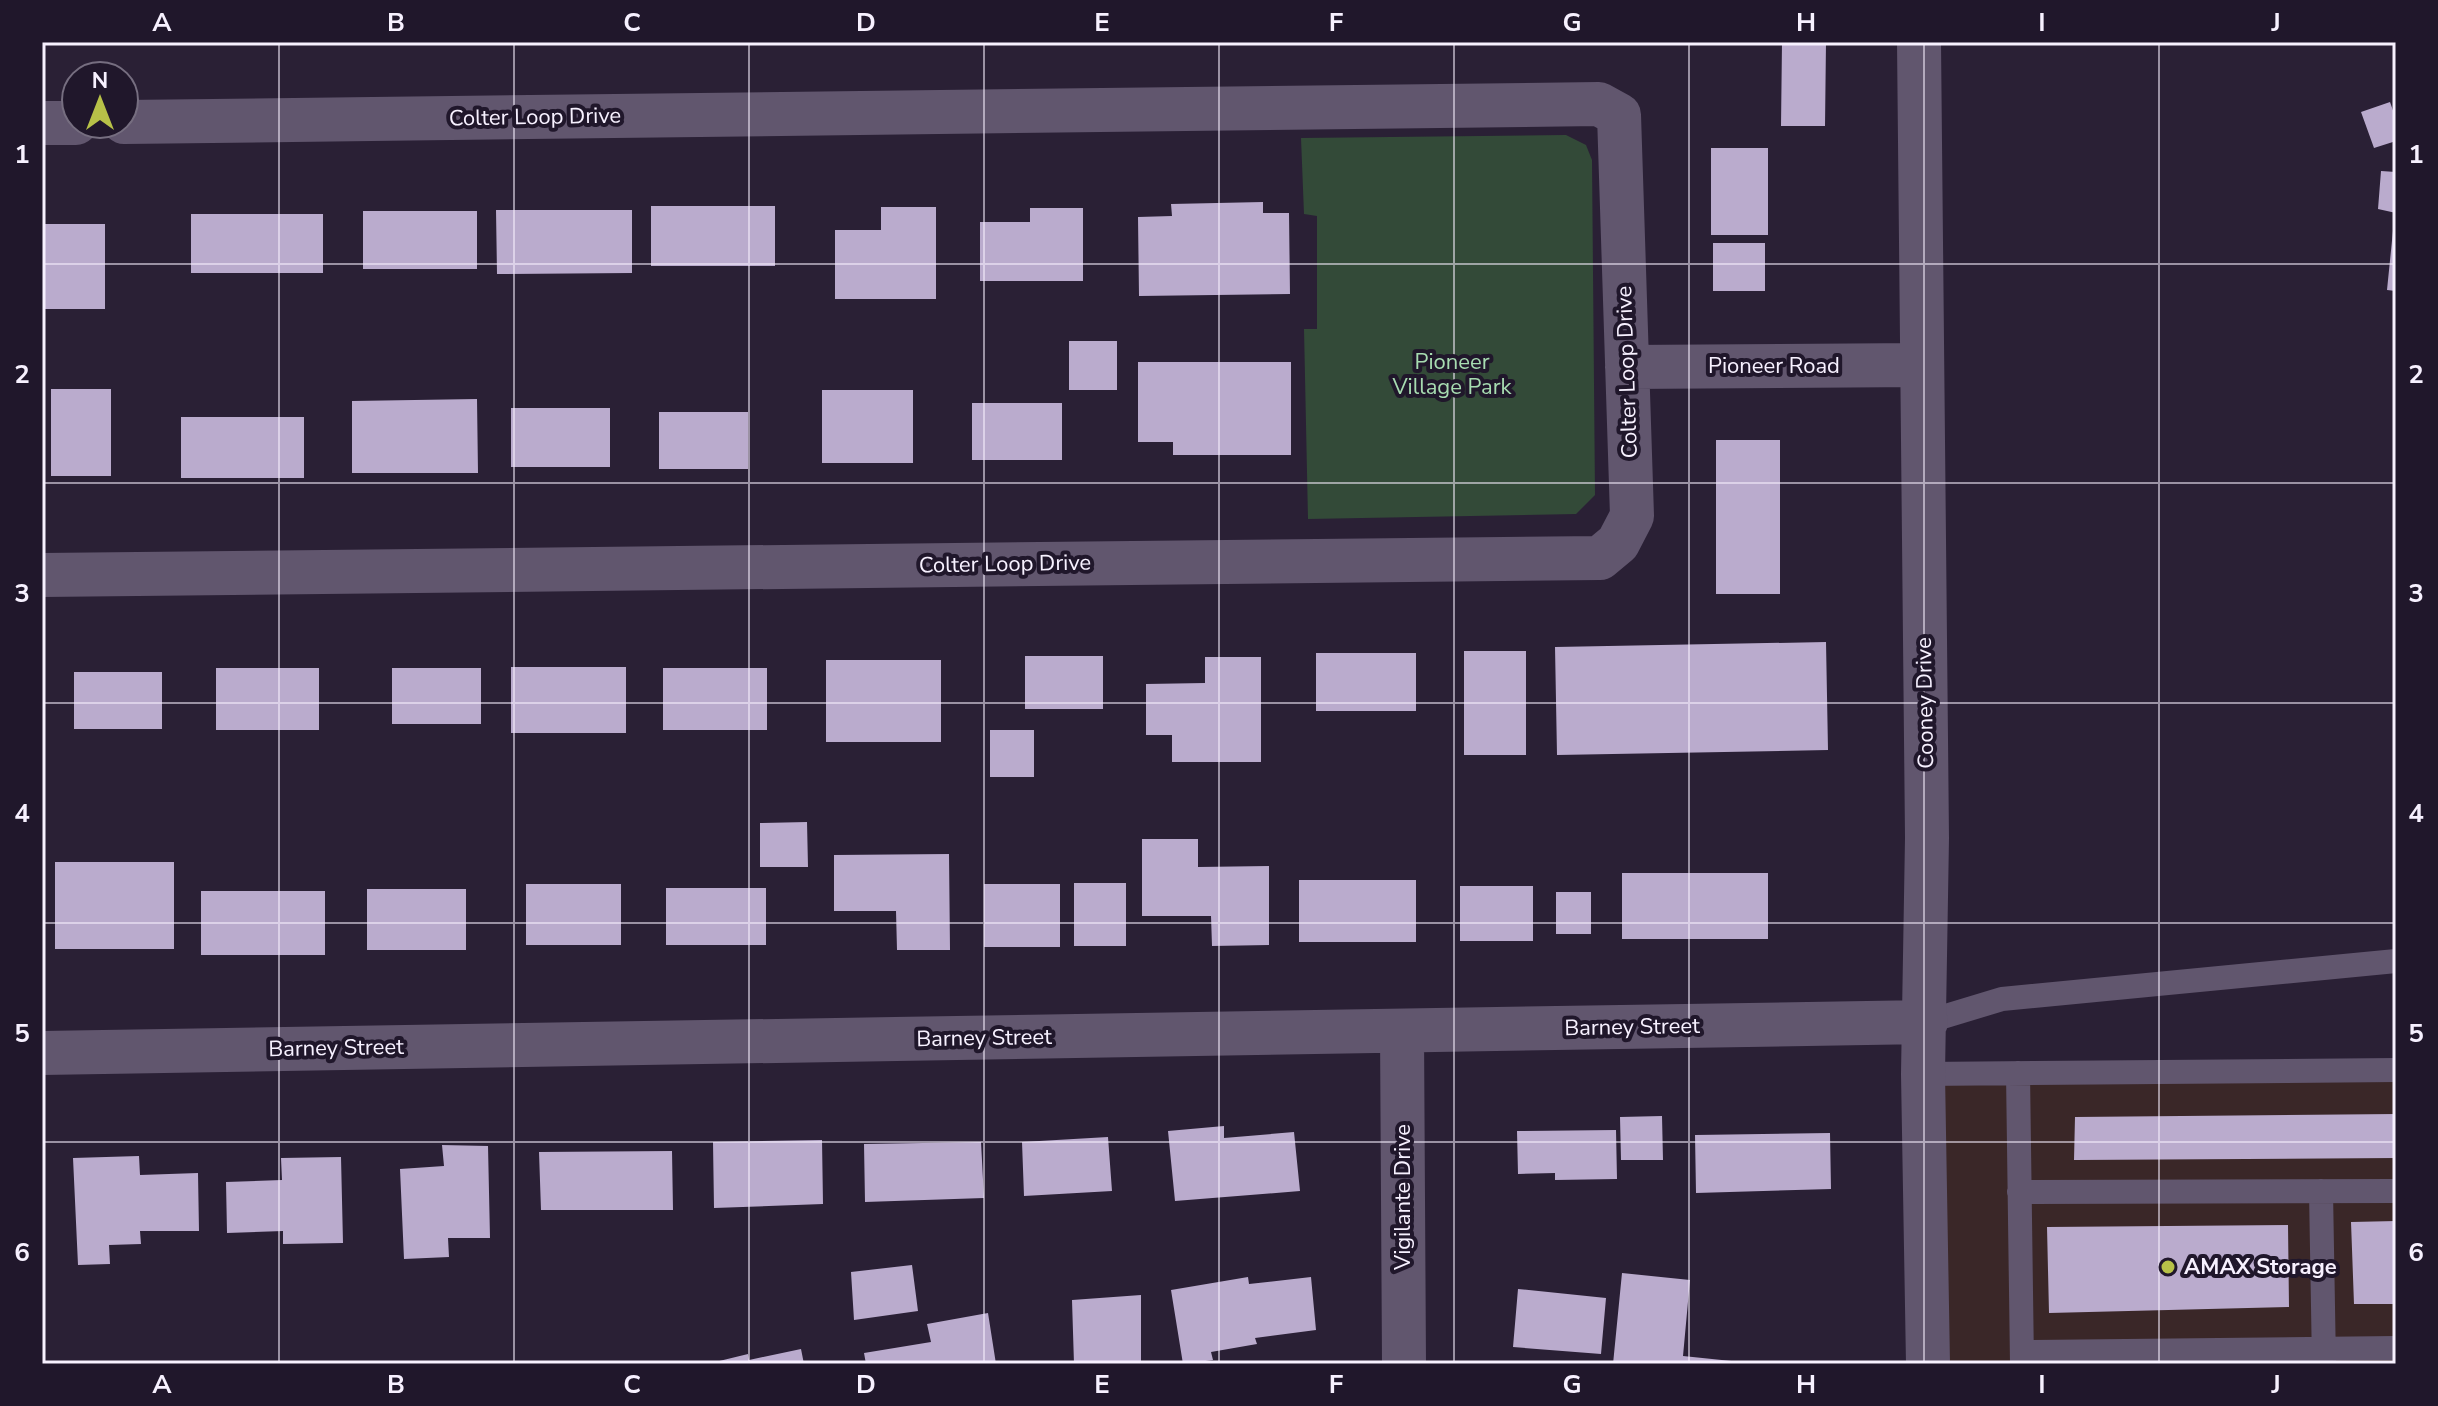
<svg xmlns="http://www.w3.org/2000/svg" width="2438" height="1406" viewBox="0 0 2438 1406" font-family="'Nunito Sans',sans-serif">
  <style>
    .commercial { fill: #3a2728 }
    .green { fill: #334a38 }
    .building { fill: #baabcd }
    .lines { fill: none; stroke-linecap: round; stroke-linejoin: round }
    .lane { stroke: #61566e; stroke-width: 24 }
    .street { stroke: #61566e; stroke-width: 44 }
    .grid { fill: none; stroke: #f7f1ff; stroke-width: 2; stroke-opacity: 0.55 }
    .poi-dot { fill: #b7c148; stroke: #20172b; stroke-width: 3 }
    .labels { text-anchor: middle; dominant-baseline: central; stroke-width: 8; stroke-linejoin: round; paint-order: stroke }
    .street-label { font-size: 22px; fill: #f7f1ff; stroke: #20172b }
    .park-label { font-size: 22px; fill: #a7dcb1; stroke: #20172b }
    .poi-label { font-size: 22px; font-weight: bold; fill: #f7f1ff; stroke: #20172b; text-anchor: start }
    .neatline { fill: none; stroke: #f7f1ff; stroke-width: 3 }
    .grid-label { font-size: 26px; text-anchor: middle; font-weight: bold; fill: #f7f1ff }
  </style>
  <rect width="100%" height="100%" fill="#2a2035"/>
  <!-- commercial -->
  <path class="commercial" d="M2396,1067V1364H1929L1923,1074Z"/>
  <!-- green -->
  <path class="green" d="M1566,135L1586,145L1592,160L1595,495L1576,514L1308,519L1304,329H1317V216L1304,214L1301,138Z"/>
  <!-- building -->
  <path class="building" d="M1782,42H1826L1825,126H1781Z
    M2390,102L2396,119V141L2374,148L2361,112Z
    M1711,148H1768V235H1711Z
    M2381,171L2396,172V213L2378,209Z
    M1263,202V213H1289L1290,294L1139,296L1138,217L1172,216L1171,204Z
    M651,206H775V266H651Z
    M881,207H936V299H835V230H881Z
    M1030,208H1083V281H980V222H1030Z
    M496,210H632V273L497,274Z
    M363,211H477V269H363Z
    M191,214H323V273H191Z
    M2394,221H2396V291L2387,290Z
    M45,224H105V309H45Z
    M1713,243H1765V291H1713Z
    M1069,341H1117V390H1069Z
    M1138,362H1291V455H1173V442H1138Z
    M51,389H111V476H51Z
    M822,390H913V463H822Z
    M477,399L478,473H352V401Z
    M972,403H1062V460H972Z
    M511,408H610V467H511Z
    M659,412H748V469H659Z
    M181,417H304V478H181Z
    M1716,440H1780V594H1716Z
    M1826,642L1828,750L1557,755L1555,647Z
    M1464,651H1526V755H1464Z
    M1316,653H1416V711H1316Z
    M1025,656H1103V709H1025Z
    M1205,657H1261V762H1172V735H1146V684L1205,683Z
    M826,660H941V742H826Z
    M511,667H626V733H511Z
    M216,668H319V730H216Z
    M392,668H481V724H392Z
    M663,668H767V730H663Z
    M74,672H162V729H74Z
    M990,730H1034V777H990Z
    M807,822L808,867H760V823Z
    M1142,839H1198V867L1269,866V945L1212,946L1211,916H1142Z
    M949,854L950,950H897L896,911H834V855Z
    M55,862H174V949H55Z
    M1622,873H1768V939H1622Z
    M1299,880H1416V942H1299Z
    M1074,883H1126V946H1074Z
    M526,884H621V945H526Z
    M984,884H1060V947H984Z
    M1460,886H1533V941H1460Z
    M666,888H766V945H666Z
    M367,889H466V950H367Z
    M201,891H325V955H201Z
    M1556,892H1591V934H1556Z
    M2396,1114V1158L2074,1160L2075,1117Z
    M1662,1116L1663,1160H1621L1620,1117Z
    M1224,1126V1138L1294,1132L1300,1191L1175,1201L1168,1131Z
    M1616,1130L1617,1179L1555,1180V1173L1518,1174L1517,1131Z
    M1830,1133L1831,1189L1696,1193L1695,1135Z
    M1108,1137L1112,1191L1024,1196L1022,1142Z
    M822,1140L823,1204L714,1208L713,1142Z
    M981,1142L984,1198L865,1202L864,1144Z
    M442,1145L488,1146L490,1238H448L449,1257L404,1259L400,1169L444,1166Z
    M672,1151L673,1210H541L539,1152Z
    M139,1156L140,1175L198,1173L199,1231H140L141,1244L109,1245L110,1264L78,1265L73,1158Z
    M341,1157L343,1243L283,1244V1231L227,1233L226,1182L282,1180L281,1158Z
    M2396,1221V1304H2354L2351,1222Z
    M2288,1225L2289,1307L2049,1313L2047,1227Z
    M912,1265L918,1311L854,1320L851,1272Z
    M1622,1273L1690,1280L1683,1356L1741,1362V1364H1613Z
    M1248,1277L1249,1284L1311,1277L1316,1330L1255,1338L1257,1344L1211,1352L1213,1360L1183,1364L1171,1290Z
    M1518,1289L1606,1298L1601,1354L1513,1347Z
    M1141,1295V1364H1074L1072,1300Z
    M988,1313L996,1364H866L864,1353L931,1342L927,1324Z
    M801,1349L804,1364H707L748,1354L749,1360Z"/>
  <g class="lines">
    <!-- lane -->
    <path class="lane" d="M1926,1022L2002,999L2396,961
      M2018,1073L2022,1364
      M1923,1074L2396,1070
      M2321,1191L2324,1364
      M2019,1192L2396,1191
      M2022,1352L2396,1348"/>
    <!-- street -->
    <path class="street" d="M1919,42L1927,838L1923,1074L1928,1364
      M42,123H76
      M1627,367L1921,365
      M42,575L1600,558L1618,543L1632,516L1619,115L1599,104L124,122
      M1402,1031L1404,1364
      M42,1053L1926,1022"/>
  </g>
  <!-- grid -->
  <path class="grid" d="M279,42V1364M514,42V1364M749,42V1364M984,42V1364M1219,42V1364M1454,42V1364M1689,42V1364M1924,42V1364M2159,42V1364M42,264H2396M42,483H2396M42,703H2396M42,923H2396M42,1142H2396"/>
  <!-- markers -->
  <circle class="poi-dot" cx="2168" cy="1267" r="8"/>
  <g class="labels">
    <!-- street labels -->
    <g class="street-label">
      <text transform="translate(535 117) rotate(-1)">Colter Loop Drive</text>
      <text x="1774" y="366">Pioneer Road</text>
      <text transform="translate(1627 372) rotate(-92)">Colter Loop Drive</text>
      <text transform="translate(1005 564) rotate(-1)">Colter Loop Drive</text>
      <text transform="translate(1925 703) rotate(-91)">Cooney Drive</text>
      <text transform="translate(1632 1027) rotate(-1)">Barney Street</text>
      <text transform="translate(984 1038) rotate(-1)">Barney Street</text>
      <text transform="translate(336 1048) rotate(-1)">Barney Street</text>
      <text transform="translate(1403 1197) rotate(-90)">Vigilante Drive</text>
    </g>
    <!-- park labels -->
    <g class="park-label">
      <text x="1452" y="362">Pioneer<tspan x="1452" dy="25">Village Park</tspan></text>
    </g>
    <!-- poi labels -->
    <g class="poi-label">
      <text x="2184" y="1267">AMAX Storage</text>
    </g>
  </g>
  <!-- border -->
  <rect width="2438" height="1406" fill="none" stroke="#20172b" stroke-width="88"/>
  <!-- north arrow -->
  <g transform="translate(100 100)"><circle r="38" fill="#20172b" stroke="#766e80" stroke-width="2"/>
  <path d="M0-6L14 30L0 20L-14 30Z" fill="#b7c148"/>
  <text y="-12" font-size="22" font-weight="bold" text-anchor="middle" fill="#f7f1ff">N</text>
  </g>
  <rect x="44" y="44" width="2350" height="1318" class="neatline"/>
  <g class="grid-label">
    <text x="162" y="31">A</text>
    <text x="396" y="31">B</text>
    <text x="632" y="31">C</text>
    <text x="866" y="31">D</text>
    <text x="1102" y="31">E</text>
    <text x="1336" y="31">F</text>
    <text x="1572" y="31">G</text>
    <text x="1806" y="31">H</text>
    <text x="2042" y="31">I</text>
    <text x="2276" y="31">J</text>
    <text x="22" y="163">1</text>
    <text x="2416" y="163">1</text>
    <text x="22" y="383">2</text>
    <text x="2416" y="383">2</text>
    <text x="22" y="602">3</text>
    <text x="2416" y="602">3</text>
    <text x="22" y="822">4</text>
    <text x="2416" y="822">4</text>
    <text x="22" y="1042">5</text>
    <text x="2416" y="1042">5</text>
    <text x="22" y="1261">6</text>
    <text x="2416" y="1261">6</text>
    <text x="162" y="1393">A</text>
    <text x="396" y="1393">B</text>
    <text x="632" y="1393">C</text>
    <text x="866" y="1393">D</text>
    <text x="1102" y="1393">E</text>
    <text x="1336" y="1393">F</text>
    <text x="1572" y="1393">G</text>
    <text x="1806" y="1393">H</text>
    <text x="2042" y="1393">I</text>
    <text x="2276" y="1393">J</text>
  </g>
</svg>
